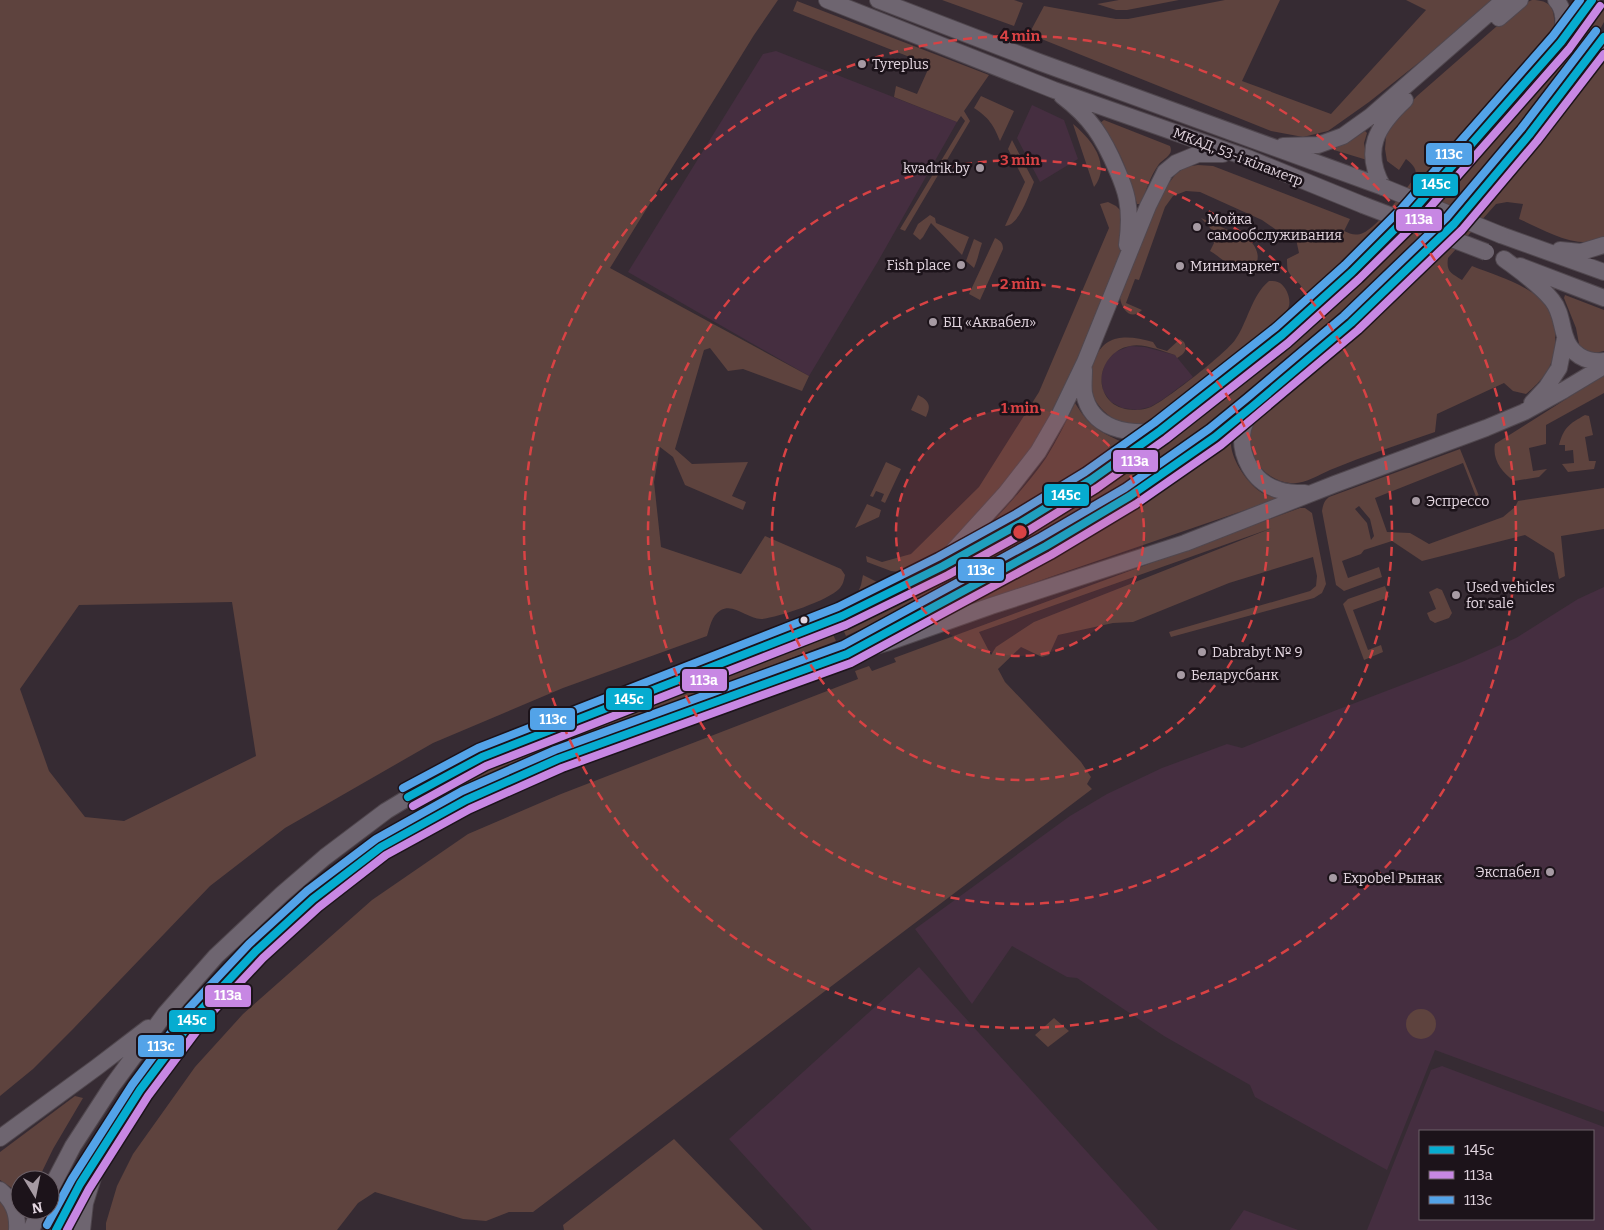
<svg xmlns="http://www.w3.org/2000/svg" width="1604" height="1230" viewBox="0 0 1604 1230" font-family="Bitter,serif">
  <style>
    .built { fill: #452e40; fill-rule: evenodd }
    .green { fill: #5e433e; fill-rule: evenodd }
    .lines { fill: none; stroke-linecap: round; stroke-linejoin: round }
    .primary-casing { stroke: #50474e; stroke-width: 17 }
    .trunk-casing { stroke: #50474e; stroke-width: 18 }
    .primary { stroke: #6f6670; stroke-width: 15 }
    .trunk { stroke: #6e6570; stroke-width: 16 }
    .trunk-bridge-casing { stroke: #50474e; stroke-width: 18; stroke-linecap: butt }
    .trunk-bridge { stroke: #6e6570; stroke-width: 16 }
    .bus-1-casing { stroke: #1c131a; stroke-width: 11 }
    .bus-2-casing { stroke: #1c131a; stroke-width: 11 }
    .bus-3-casing { stroke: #1c131a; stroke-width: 11 }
    .bus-1 { stroke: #06acd0; stroke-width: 8 }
    .bus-2 { stroke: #c787e3; stroke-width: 8 }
    .bus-3 { stroke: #53a3e8; stroke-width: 8 }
    .ring { fill: none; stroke: #d84244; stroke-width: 2.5; stroke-dasharray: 9 6 }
    .poi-dot { fill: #a69aa3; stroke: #1c131a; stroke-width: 2 }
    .bus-dot { fill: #e3d6e0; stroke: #1c131a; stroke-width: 2 }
    .labels { text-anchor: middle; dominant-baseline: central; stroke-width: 5; stroke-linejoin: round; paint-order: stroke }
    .poi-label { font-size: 14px; fill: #e3d6e0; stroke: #1c131a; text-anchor: start }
    .street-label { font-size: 14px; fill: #e3d6e0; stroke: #1c131a }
    .centre { fill: #d84244; stroke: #1c131a; stroke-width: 2.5 }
    .ring-label { font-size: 15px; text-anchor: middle; font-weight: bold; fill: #d84244; stroke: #1c131a; stroke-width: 5; stroke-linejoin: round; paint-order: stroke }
    .line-badge { stroke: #1c131a; stroke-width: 2 }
    .badge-label { font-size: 14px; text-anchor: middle; font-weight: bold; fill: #fff }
  </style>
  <rect width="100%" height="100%" fill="#362b33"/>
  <!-- built -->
  <path class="built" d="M776,51L957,122L877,263L809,376L628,272L763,54Z
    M1032,105L1064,120L1078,159L1040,182L1017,138Z
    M1130,346L1145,347L1175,355L1193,377L1162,400L1150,407L1137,410L1122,408L1111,402L1103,391L1101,377L1105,363L1115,352Z
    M1604,587V1112L1435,1050L1387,1170L1255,1097L1250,1085L1164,1036L1077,978L1067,977L1012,946L972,1004L915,929L1070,816L1107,794L1162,768L1227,744L1242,748L1334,711L1462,662L1516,638L1578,599Z
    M919,967L1158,1230H812L729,1139Z
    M1442,1066L1604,1127V1230H1367L1431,1070ZM1420,1131H1593V1219H1420Z
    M1244,1210L1298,1230H1230Z"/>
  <!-- green -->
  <path class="green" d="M0,0H778L754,35L610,268L809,376L802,391L743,369L728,371L710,348L704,350L675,449L692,464L748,462L732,496L746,502L743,510L685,485L673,457L660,447L654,482L661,547L741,574L765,536L841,569L845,575C844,580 843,585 839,589C829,600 777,618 761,619C748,619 734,603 721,610C711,616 710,627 707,636L563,688L433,743L285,828L210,886L73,1029L33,1069L0,1096ZM232,602L256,756L124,821L85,817L49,771L20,689L79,605Z
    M942,0H1014L1023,3L1014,26Z
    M1119,0H1179L1127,10H1116L1097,4Z
    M1225,0H1280L1242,81L1331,114L1426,10L1406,0H1498L1369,102L1328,131L1303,137L1271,131L1029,34L1044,6L1116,19H1128Z
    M1532,0C1554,0 1555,12 1554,31L1427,178L1385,230L1304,302C1305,281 1296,285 1288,271C1287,268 1287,262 1287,259L1299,253L1296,239L1283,240L1275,229L1262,220L1200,192L1186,191L1173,196L1165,207L1139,280L1135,279L1126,303L1142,310C1131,321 1122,310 1120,298L1160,195L1175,175L1185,167L1198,165L1213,166L1350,219L1344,231C1350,234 1356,236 1363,233C1376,228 1408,188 1416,175C1416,167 1412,164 1406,159L1399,170L1387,161L1385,149L1386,136L1394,121L1417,96L1521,5Z
    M797,1L989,75L964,111L970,121L905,231L900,229L965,121L961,116L957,122L894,97L896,86L917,94L930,65L793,11Z
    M1604,2V22L1599,31C1532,114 1465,197 1389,271C1347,312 1302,350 1256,387C1175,451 1090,510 1000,560C951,588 898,612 846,636L841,625C912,592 983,558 1050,517C1117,476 1181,430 1242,382C1277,355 1309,327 1342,298C1354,286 1367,276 1379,264C1459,182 1536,95 1604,2Z
    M1604,59V239C1575,250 1545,230 1519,219L1523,204L1507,202L1496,204L1448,258C1446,272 1451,273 1462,280L1472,266C1501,278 1550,289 1555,327C1556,332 1555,338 1555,343C1555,365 1542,381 1526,394L1513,391L1504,383L1437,414L1435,432C1400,444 1364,456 1330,470C1318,475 1304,485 1290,483C1276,482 1260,471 1254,458C1246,442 1249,429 1258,415L1362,328L1436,255L1541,139Z
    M981,96L1014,111L1000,141C993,124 989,118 974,108Z
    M1104,120L1170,146C1174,155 1164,158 1159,164C1150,176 1146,191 1141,204H1137C1128,172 1121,150 1100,123Z
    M1073,124C1091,139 1112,164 1094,187Z
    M1365,131L1367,133L1364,143L1367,160L1334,150L1335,146L1352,140Z
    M1012,140L1034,182C1029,194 1019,226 1005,226L1025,182L1008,149Z
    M1108,202L1116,206L1120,210L1124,221L1121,253L1065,392L1031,454L963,531L938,553L910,571L899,572L891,571L867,562L866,556L882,562L911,554L979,487L1039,392L1109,228L1100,204Z
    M930,215L935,218L936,223L969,237L962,255L931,223L923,237L920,240L913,234L918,224Z
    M1201,218L1248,239C1264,252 1260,274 1238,268C1228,266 1219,256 1210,251L1214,243L1211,229Z
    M995,238C1001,241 1003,243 1003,249L980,300L969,294Z
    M974,239L982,243C979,251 978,259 974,268L966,261Z
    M1269,281C1272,281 1277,281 1280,283C1286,287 1291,298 1289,306C1287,313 1279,319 1274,323C1266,329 1258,335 1251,342C1244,348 1240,356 1233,362C1219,375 1201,387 1185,399C1174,408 1161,419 1147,424C1123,431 1095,411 1090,387C1087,376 1091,367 1095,358C1107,332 1130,336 1153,342L1157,348L1167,351L1180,339L1184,342C1188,350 1184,354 1177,358L1175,355C1161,351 1144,343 1130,346C1105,350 1091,383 1111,402C1121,411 1139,412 1151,407C1166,400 1225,354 1235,340C1248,322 1251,296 1269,281Z
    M1565,295L1604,310V351L1591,354L1580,349L1576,328L1564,298Z
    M1604,375V393L1546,425V444L1529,448L1533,471L1547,469L1539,477L1514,481C1502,472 1492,460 1495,444Z
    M918,395C930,401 931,406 926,417L911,410Z
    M1075,403C1089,426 1098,431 1122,442C1078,474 1033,502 986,529C1007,506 1028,484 1046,458C1057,440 1066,422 1075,403Z
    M1585,415L1589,416L1593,435L1585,437L1589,461H1596L1594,469L1568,472L1562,464L1574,463L1573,450L1565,451V445H1559C1564,427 1569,424 1585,415Z
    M1233,432C1232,436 1231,441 1231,445C1232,461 1249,486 1264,494C1270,497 1277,497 1283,497L1050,577L941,616C993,588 1046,561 1097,529C1144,499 1188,466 1233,432Z
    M1460,449L1481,501L1474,504L1473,501L1477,499L1463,463L1375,498L1387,532L1410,533L1429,544L1503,517L1515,507L1518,501L1604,488V529L1561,536L1565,576L1559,579L1554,553L1525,535L1422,561L1392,541L1364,550L1361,554L1342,561L1348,578L1379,567L1382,577L1344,591L1336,585L1322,511C1323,505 1324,501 1329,497ZM1359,506L1370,519L1374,536L1371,540L1367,523L1355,509Z
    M886,462L901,469L885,503L881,501L884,494L876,491L873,497L870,496Z
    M867,504L881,510L879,517L855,528Z
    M1300,508H1305L1312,513L1326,584L1322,593L1314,598L1171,637L1169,632L1310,591L1316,586L1317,576L1313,557L1229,583L1133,622L1113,623L1058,635L1049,655L1042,657L1021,647L998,669L1005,682L1081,762L1091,777L1087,784L1092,789L533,1212H509L486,1221L463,1219L375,1192L358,1203L337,1230H106V1223L117,1186L133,1154L195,1067L243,1014L372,900L468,834L561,794L858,679L855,671L869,666L872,671L896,662L894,658ZM1272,528L1034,622L996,647L991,655L979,632Z
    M863,575L879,583L857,595L861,585Z
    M1385,586L1389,597L1353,610L1368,650L1381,645L1383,652L1364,660L1343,604L1348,599Z
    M1437,588L1442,590L1452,613L1449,618L1435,623L1430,620L1427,613L1436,609L1429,592Z
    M831,630L836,641L555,748L496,773L456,793L449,785L526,747L567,730Z
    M1406 1024a15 15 0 1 1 30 0a15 15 0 1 1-30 0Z
    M1054,1018L1069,1031L1048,1047L1035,1035Z
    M75,1096L83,1098L53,1149L38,1180H20V1200L12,1188L0,1180V1152Z
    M674,1139L763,1230H564L563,1225Z
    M0,1200L9,1212L11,1230H0Z"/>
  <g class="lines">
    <defs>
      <path id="primary" d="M1561,42L1592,0"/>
      <path id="trunk" d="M827,0L1054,90L1248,158L1363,205
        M878,0L1039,62L1383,187
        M1499,18L1520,0
        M1062,96C1091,118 1103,137 1117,170C1121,179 1125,189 1127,199C1130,214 1129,231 1127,245
        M1283,146L1318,145L1343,136L1371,116L1504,0
        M1383,187C1362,150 1377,126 1405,100
        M1501,235L1604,272
        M1560,250L1581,252L1604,245
        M1504,259C1520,271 1539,284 1552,300C1561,311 1561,324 1565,336C1570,354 1586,363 1604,361
        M1520,266L1604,298
        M1084,370C1084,377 1083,386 1084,393C1091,430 1129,435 1160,431
        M1532,403L1546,388L1559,368L1565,338
        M1252,407C1249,414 1245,422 1243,429C1238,454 1253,483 1279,490C1288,493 1296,493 1305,493
        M945,560L1006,493L1038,452L1060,414L1085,362L1148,206L1165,172L1176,163L1198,154H1223
        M879,637L1046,546L1130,496L1215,437L1253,406L1351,323L1454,224L1529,135L1589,58L1604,42
        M0,1138L97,1067L148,1028
        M0,1190C13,1201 18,1213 17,1230
        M50,1190L73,1146L112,1086L165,1014L216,956L282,894L325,857L386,811L429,785L482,757L842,616L943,566L1021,523L1091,480L1160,431L1282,335L1352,272L1409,215L1561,42C1563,27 1567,12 1556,0
        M31,1230L40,1210
        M56,1230L80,1184L103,1147L140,1090L197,1014L256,951L313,899L381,847L466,800L558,759L847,654L889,642L991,606L1185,543L1335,484L1486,428L1524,412L1564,390L1604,366
        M82,1230L85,1203L95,1171"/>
    </defs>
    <!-- primary casing -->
    <use href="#primary" class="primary-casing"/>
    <!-- trunk casing -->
    <use href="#trunk" class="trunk-casing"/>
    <!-- primary -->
    <use href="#primary" class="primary"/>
    <!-- trunk -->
    <use href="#trunk" class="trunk"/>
    <defs>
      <path id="trunk-bridge" d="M1383,187L1501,235
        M1363,205L1486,252"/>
    </defs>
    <!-- trunk-bridge casing -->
    <use href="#trunk-bridge" class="trunk-bridge-casing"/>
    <!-- trunk-bridge -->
    <use href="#trunk-bridge" class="trunk-bridge"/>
    <defs>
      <path id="bus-1" d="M408,797L482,757L842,616L943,566L1021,523L1091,480L1160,431L1282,335L1352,272L1409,215L1561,42L1592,0
        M56,1230L80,1184L140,1090L197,1014L256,951L313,899L381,847L466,800L558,759L847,654L1046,546L1130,496L1215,437L1253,406L1351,323L1454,224L1529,135L1604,37"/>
      <path id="bus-2" d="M413,806L486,766L846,625L948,575L1026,532L1097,488L1166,439L1288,343L1359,279L1417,222L1569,49L1600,6
        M67,1230L89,1189L148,1096L205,1020L263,958L319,907L386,855L470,809L562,768L851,663L1051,555L1136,504L1221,445L1358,330L1462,230L1537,141L1604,54"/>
      <path id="bus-3" d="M403,788L478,748L838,607L938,557L1016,514L1085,472L1154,423L1276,327L1345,265L1402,208L1553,36L1580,0
        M47,1225L72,1179L132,1085L189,1008L249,944L307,891L376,839L462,791L555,750L843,645L1041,537L1125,488L1209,429L1247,398L1344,316L1447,217L1521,129L1596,31"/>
    </defs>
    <!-- bus-1 casing -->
    <use href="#bus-1" class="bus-1-casing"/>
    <!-- bus-2 casing -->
    <use href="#bus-2" class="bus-2-casing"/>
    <!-- bus-3 casing -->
    <use href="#bus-3" class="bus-3-casing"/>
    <!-- bus-1 -->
    <use href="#bus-1" class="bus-1"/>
    <!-- bus-2 -->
    <use href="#bus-2" class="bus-2"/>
    <!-- bus-3 -->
    <use href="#bus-3" class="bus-3"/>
  </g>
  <!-- distance rings -->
  <circle cx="1020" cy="532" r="124" fill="#d84244" fill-opacity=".12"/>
  <g class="ring">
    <circle cx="1020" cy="532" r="124"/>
    <circle cx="1020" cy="532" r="248"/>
    <circle cx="1020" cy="532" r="372"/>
    <circle cx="1020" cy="532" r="496"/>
  </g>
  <!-- markers -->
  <g class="poi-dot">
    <circle cx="862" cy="64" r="5"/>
    <circle cx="980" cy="168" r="5"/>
    <circle cx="1197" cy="227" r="5"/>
    <circle cx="961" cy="265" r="5"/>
    <circle cx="1180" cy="266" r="5"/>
    <circle cx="933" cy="322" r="5"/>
    <circle cx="1416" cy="501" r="5"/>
    <circle cx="1456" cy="595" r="5"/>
    <circle cx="1202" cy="652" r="5"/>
    <circle cx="1181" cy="675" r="5"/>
    <circle cx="1550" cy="872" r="5"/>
    <circle cx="1333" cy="878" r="5"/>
  </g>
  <circle class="bus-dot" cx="804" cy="620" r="4.5"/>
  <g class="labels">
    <!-- poi labels -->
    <g class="poi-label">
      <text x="872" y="64">Tyreplus</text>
      <text x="970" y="168" text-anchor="end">kvadrik.by</text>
      <text x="1207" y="219">Мойка<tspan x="1207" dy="16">самообслуживания</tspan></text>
      <text x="951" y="265" text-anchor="end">Fish place</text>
      <text x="1190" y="266">Минимаркет</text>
      <text x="943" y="322">БЦ «Аквабел»</text>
      <text x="1426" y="501">Эспрессо</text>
      <text x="1466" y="587">Used vehicles<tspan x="1466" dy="16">for sale</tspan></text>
      <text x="1212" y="652">Dabrabyt № 9</text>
      <text x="1191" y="675">Беларусбанк</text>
      <text x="1540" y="872" text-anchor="end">Экспабел</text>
      <text x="1343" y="878">Expobel Рынак</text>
    </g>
    <!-- street labels -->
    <g class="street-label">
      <text transform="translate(1238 157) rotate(21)">МКАД, 53-і кіламетр</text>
    </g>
  </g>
  <circle cx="1020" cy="532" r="8" class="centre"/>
  <g class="ring-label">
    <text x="1020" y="41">4 min</text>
    <text x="1020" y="165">3 min</text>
    <text x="1020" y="289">2 min</text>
    <text x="1020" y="413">1 min</text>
  </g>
  <g class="line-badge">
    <rect x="1425" y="142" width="48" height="24" rx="5" fill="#53a3e8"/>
    <rect x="1412" y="173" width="47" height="24" rx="5" fill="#06acd0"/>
    <rect x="1395" y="208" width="48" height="24" rx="5" fill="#c787e3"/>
    <rect x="1112" y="449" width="47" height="24" rx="5" fill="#c787e3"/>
    <rect x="1043" y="483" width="47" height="24" rx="5" fill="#06acd0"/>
    <rect x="957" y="558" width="48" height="24" rx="5" fill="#53a3e8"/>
    <rect x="681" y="668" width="47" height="24" rx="5" fill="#c787e3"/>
    <rect x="605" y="687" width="48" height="24" rx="5" fill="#06acd0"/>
    <rect x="529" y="707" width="47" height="24" rx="5" fill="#53a3e8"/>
    <rect x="204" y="984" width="48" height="24" rx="5" fill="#c787e3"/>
    <rect x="168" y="1009" width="48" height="24" rx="5" fill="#06acd0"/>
    <rect x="137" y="1034" width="48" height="24" rx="5" fill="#53a3e8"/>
  </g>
  <g class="badge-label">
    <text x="1449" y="159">113с</text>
    <text x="1436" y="189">145с</text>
    <text x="1419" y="224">113а</text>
    <text x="1135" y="466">113а</text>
    <text x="1066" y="500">145с</text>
    <text x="981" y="575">113с</text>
    <text x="704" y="685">113а</text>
    <text x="629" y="704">145с</text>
    <text x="553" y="724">113с</text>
    <text x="228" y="1000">113а</text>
    <text x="192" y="1025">145с</text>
    <text x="161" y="1051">113с</text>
  </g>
  <!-- legend -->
  <rect x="1419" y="1130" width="175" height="90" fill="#1c131a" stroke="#6c6169"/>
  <rect x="1429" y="1146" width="25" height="8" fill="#06acd0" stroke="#6c6169"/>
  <text x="1464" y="1155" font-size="15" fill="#e3d6e0">145с</text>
  <rect x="1429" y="1171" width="25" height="8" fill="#c787e3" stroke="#6c6169"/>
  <text x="1464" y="1180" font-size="15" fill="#e3d6e0">113а</text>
  <rect x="1429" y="1196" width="25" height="8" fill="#53a3e8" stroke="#6c6169"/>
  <text x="1464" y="1205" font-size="15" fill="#e3d6e0">113с</text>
  <!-- north arrow -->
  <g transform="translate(35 1195) rotate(170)"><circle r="24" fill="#1c131a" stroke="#6c6169"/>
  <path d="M0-4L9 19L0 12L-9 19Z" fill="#a69aa3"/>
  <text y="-8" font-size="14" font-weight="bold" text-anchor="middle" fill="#e3d6e0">N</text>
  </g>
</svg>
